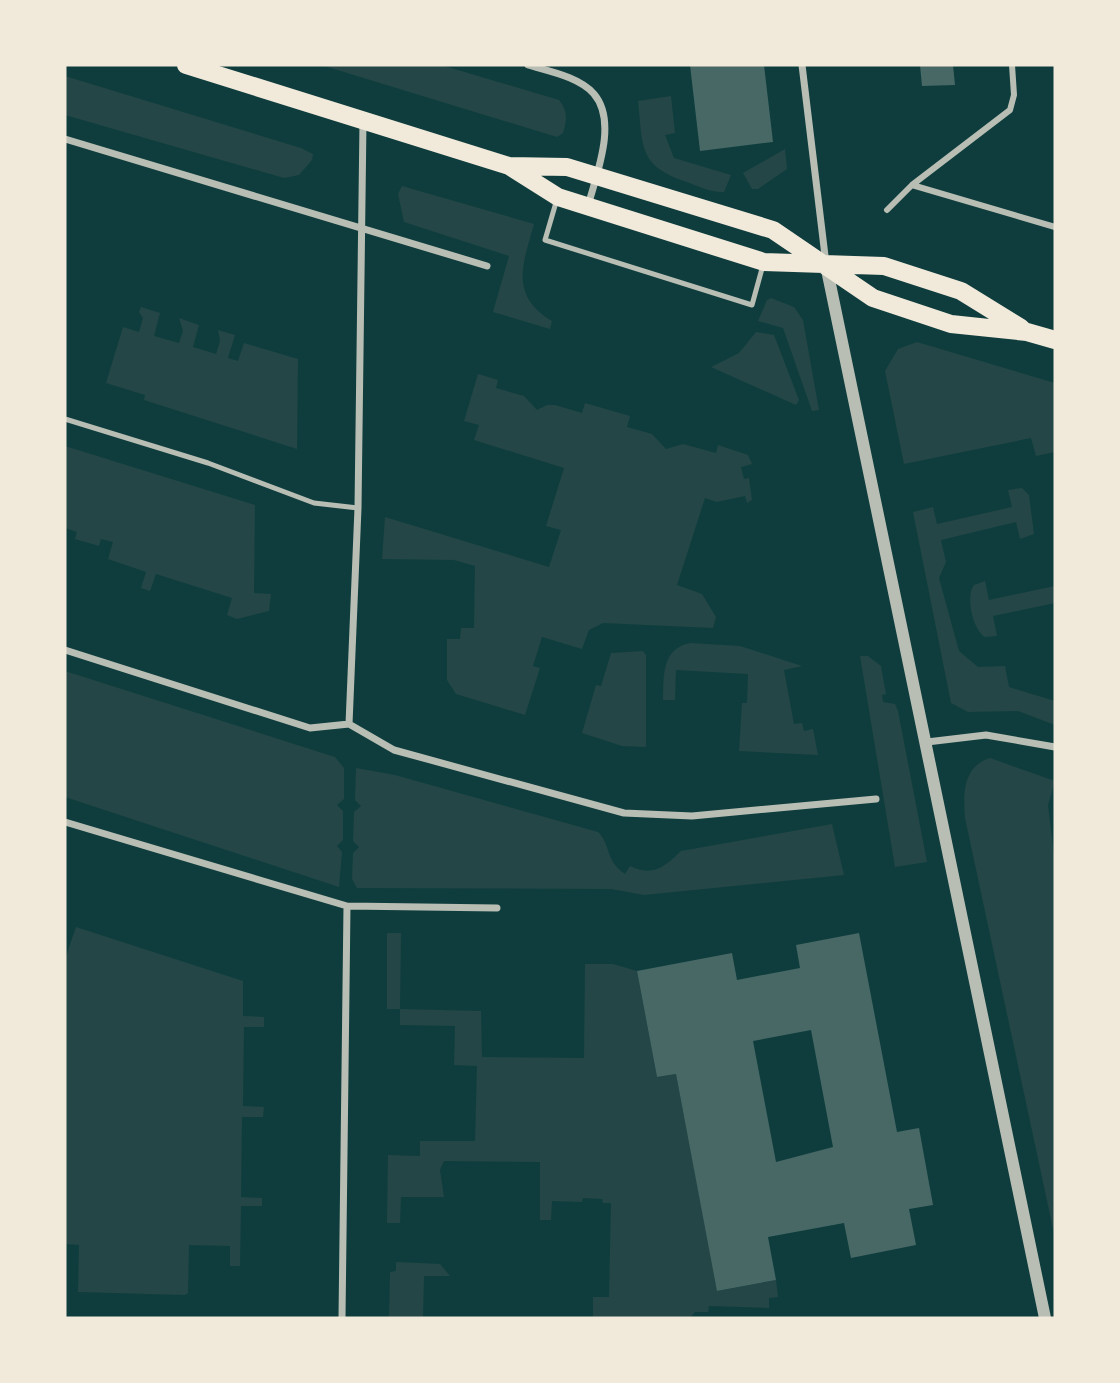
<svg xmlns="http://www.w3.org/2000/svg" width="1120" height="1383" viewBox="0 0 1120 1383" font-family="'IBM Plex Sans',sans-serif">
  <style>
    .green { fill: #244646 }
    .building { fill: #486865; fill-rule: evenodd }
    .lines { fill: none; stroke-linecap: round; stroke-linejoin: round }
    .service { stroke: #b8beb3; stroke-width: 5 }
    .pedestrian { stroke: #b8beb3; stroke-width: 6 }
    .minor { stroke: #b8beb3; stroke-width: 7 }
    .tertiary { stroke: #b8beb3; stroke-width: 12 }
    .primary { stroke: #f1e9da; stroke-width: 18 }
  </style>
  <rect width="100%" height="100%" fill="#0f3d3e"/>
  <!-- green -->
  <path class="green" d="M321,65H441L559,100C568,111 567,120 563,133L557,137Z
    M65,76L301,148L313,154L312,160L299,175L284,178L65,115Z
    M671,96L675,133L665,135L674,158L731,175L724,192C712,193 698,186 687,182C638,166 643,147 638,101Z
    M785,149L787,169L758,189H752L743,173Z
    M402,186L534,224C523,264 509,295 552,321L550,329L493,312L509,256L404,222L398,194Z
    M771,298L794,307L803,320L819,410L812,411L783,328L758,321L767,300Z
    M141,307L160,313L154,336L179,343L183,331L179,318L199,325L193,347L216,354L220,341L218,330L235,335L228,358L238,361L244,343L298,359L297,449L144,400L145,395L106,383L123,327L139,332L143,318L139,312Z
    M756,332L774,335L799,400L796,405L711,367L739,353Z
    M917,342L1055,383V452L1036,456L1031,438L904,464L885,371L898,349Z
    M478,374L498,380L496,388L524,396L537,410L547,405H555L582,413L585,403L630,416L627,427L652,434L666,449L683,444L716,453L718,445L748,455L752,464L741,467L744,479L749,478L752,500L747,503L745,496L717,502L705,498L677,585L702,594L716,617L713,628L603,623L589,630L582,649L542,637L533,666L540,668L525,715L456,694L447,680V639H460L461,628H474L475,566L454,560L382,559L385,517L549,567L561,530L546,526L564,468L474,440L479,425L464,421Z
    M65,446L255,505L254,593L271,594L269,611L237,619L227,615L232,598L156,574L150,591L141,588L146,572L108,559L113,542L101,539L99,546L75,539L77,532L65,528Z
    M1022,488L1029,495L1034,534L1020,539L1016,522L941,540L946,562L939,578L959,651L978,667L1005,666L1009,687L1055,701V725L1018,711L968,712L951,703L913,512L933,507L937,524L1012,507L1008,490Z
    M985,581L989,600L1055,586V603L993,616L997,636L985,637C973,630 965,596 974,585Z
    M690,643L740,646L802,666L784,670L794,724L802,723L804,731L813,729L818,755L739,751L742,703H747L748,674L676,670L675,700H663C664,676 661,649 690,643Z
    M643,651L646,655V747L622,746L582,733L596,685L601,686L611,653Z
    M860,656H868L881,666L886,694L882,695L883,702L895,704L898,711L927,862L895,867Z
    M65,671L335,757L344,768V799L337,805L343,811V840L337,846L342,852L339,887L65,797Z
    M990,758L1055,781L1048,805L1055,863V1238L965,818C963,794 963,766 990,758Z
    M356,768L395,775L598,832C611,844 605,861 625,874L630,866C652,877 665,867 681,851L832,824L844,875L644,895L611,889L357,888L352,879L353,853L359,847L353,841L354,812L361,806L355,800Z
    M76,927L243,981V1016L264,1017V1027H244L243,1106L264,1107L263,1117H242L241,1197L262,1198V1206H241L240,1266H230V1246L189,1245L188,1293L185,1295L78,1292L79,1245L65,1244V959Z
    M387,933H401L400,1009L481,1011L482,1057L584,1058L585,964H613L637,971L657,1077L676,1074L718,1291L776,1280L778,1297L769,1298V1308L709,1306L708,1312H695L690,1318H593V1297H609L611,1203H603L602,1199L583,1198L582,1202L552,1201L551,1220H540V1162L444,1161L440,1170L444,1197H401L400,1223H387L388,1155L420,1156V1141H475L477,1066L454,1065L455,1026L400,1025V1009H387Z
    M396,1262L440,1264L450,1276H424L423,1318H389L390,1272L396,1271Z"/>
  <!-- building -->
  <path class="building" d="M690,65H764L773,142L700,151Z
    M920,65H953L955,85L922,86Z
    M859,933L897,1132L919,1128L933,1205L909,1209L916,1245L851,1258L844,1223L768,1237L776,1280L717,1291L676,1074L657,1077L637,971L732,953L737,980L800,968L796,945ZM811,1030L833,1147L776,1162L753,1041Z"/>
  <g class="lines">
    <!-- service -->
    <path class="service" d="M557,199L545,240L752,305L763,265
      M65,419L208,463L314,503L358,508"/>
    <!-- pedestrian -->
    <path class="pedestrian" d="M912,185L1055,227
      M887,210L912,185L1010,110L1014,95L1012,65"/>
    <!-- minor -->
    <path class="minor" d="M528,65C548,71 580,77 594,94C618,122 596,175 588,206
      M802,65L826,264
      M65,139L487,266
      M65,650L310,728L349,724
      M349,724L358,508L363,122
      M349,724L394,750L624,813L692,816L876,799
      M927,742L986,735L1055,747
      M65,822L347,906L497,908
      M342,1318L347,906"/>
    <!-- tertiary -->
    <path class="tertiary" d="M826,265L1045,1318"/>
    <!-- primary -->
    <path class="primary" d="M186,65L509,166L567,167L773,230L873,298L951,324L1027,332L1055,340
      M509,166L558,197L764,262L884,266L961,291L1021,328"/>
  </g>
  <!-- border -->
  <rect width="1120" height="1383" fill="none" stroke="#f1e9da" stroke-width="133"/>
</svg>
